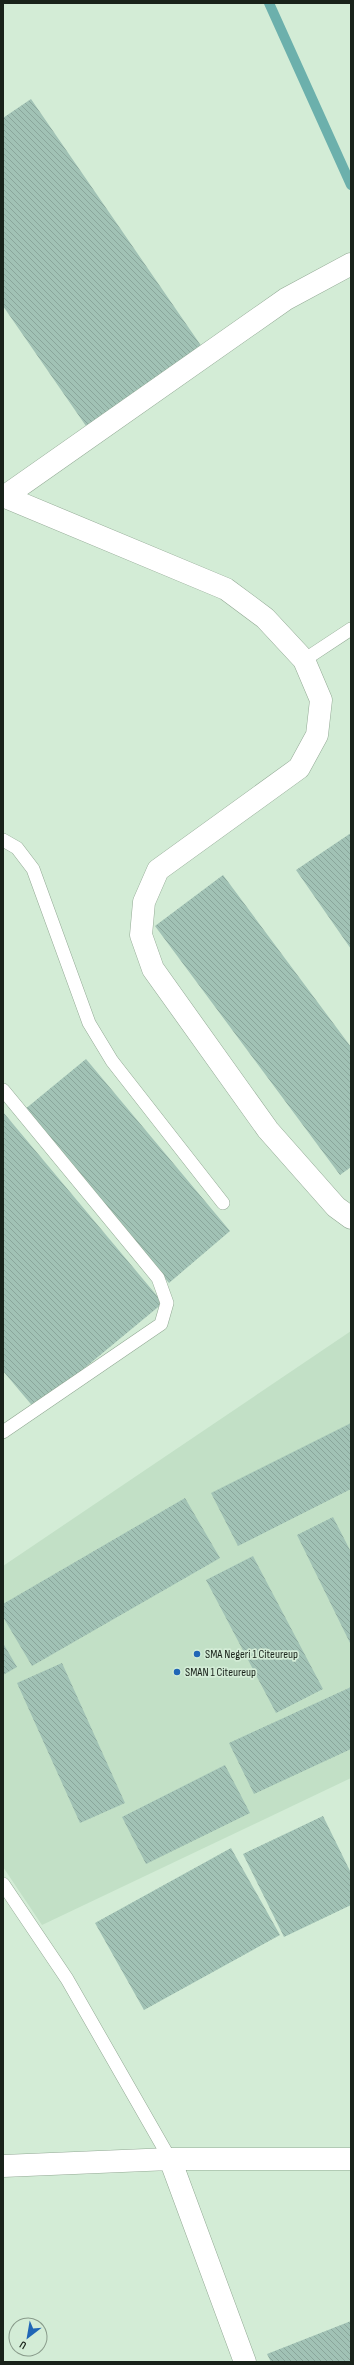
<svg xmlns="http://www.w3.org/2000/svg" width="354" height="2365" viewBox="0 0 354 2365" font-family="'Sofia Sans Condensed',sans-serif">
  <style>
    .built { fill: #c2e0c6 }
    .lines { fill: none; stroke-linecap: round; stroke-linejoin: round }
    .stream { stroke: #6cb0ac; stroke-width: 10 }
    .building { fill: url(#building-back-hatch) }
    .service-casing { stroke: #92a994; stroke-width: 14 }
    .minor-casing { stroke: #92a994; stroke-width: 23 }
    .service { stroke: #fff; stroke-width: 13 }
    .minor { stroke: #fff; stroke-width: 22 }
    .poi-dot { fill: #2066b6; stroke: #d3ecd6; stroke-width: 1.5 }
    .labels { text-anchor: middle; dominant-baseline: central; stroke-width: 3.5; stroke-linejoin: round; paint-order: stroke }
    .poi-label { font-size: 12px; fill: #19221a; stroke: #d3ecd6; text-anchor: start }
  </style>
  <defs>
    <pattern id="building-back-hatch" width="6" height="6" patternUnits="userSpaceOnUse"><rect width="6" height="6" fill="#a1c2b5"/><path d="M-1 5l2 2M0 0l6 6M5-1l2 2" fill="none" stroke="#8aa69b"/></pattern>
  </defs>
  <rect width="100%" height="100%" fill="#d3ecd6"/>
  <!-- built -->
  <path class="built" d="M351,1331V1778L42,1925L3,1867V1566Z"/>
  <g class="lines">
    <!-- stream -->
    <path class="stream" d="M269,3L351,185"/>
  </g>
  <!-- building -->
  <path class="building" d="M31,99L202,347L86,426L3,306V118Z
    M351,833V949L296,870Z
    M223,875L351,1047V1167L340,1175L155,926Z
    M86,1059L230,1231L169,1283L24,1110Z
    M3,1112L163,1303L35,1409L3,1371Z
    M351,1423V1489L238,1546L211,1493Z
    M185,1498L220,1558L32,1666L3,1617V1604Z
    M333,1517L351,1552V1645L297,1535Z
    M253,1556L323,1689L276,1713L206,1580Z
    M3,1643L17,1667L3,1675Z
    M62,1663L125,1803L80,1823L17,1683Z
    M351,1687V1749L254,1794L229,1743Z
    M225,1765L250,1813L146,1864L122,1817Z
    M323,1816L351,1873V1905L284,1937L243,1854Z
    M231,1848L280,1935L144,2010L95,1923Z
    M351,2321V2362H271L267,2354Z"/>
  <g class="lines">
    <defs>
      <path id="service" d="M304,660L351,629
        M3,840L17,848L33,869L89,1023L112,1061L223,1203
        M3,1090L158,1278L167,1303L161,1324L3,1432
        M3,1884L67,1979L170,2159"/>
      <path id="minor" d="M3,496L226,589L265,618L304,660L321,700L317,735L299,768L158,870L144,902L141,935L153,969L268,1130L336,1207L351,1218
        M4,497L286,299L351,264
        M170,2159L245,2362
        M3,2166L170,2159H351"/>
    </defs>
    <!-- service casing -->
    <use href="#service" class="service-casing"/>
    <!-- minor casing -->
    <use href="#minor" class="minor-casing"/>
    <!-- service -->
    <use href="#service" class="service"/>
    <!-- minor -->
    <use href="#minor" class="minor"/>
  </g>
  <!-- markers -->
  <g class="poi-dot">
    <circle cx="197" cy="1654" r="4"/>
    <circle cx="177" cy="1672" r="4"/>
  </g>
  <g class="labels">
    <!-- poi labels -->
    <g class="poi-label">
      <text x="205" y="1654">SMA Negeri 1 Citeureup</text>
      <text x="185" y="1672">SMAN 1 Citeureup</text>
    </g>
  </g>
  <!-- border -->
  <rect width="354" height="2365" fill="none" stroke="#19221a" stroke-width="8"/>
  <!-- north arrow -->
  <g transform="translate(28 2337) rotate(211)"><circle r="19" fill="#d3ecd6" stroke="#899b8b"/>
  <path d="M0-3L7 15L0 10L-7 15Z" fill="#2066b6"/>
  <text y="-6" font-size="11" font-weight="bold" text-anchor="middle" fill="#19221a">U</text>
  </g>
</svg>
